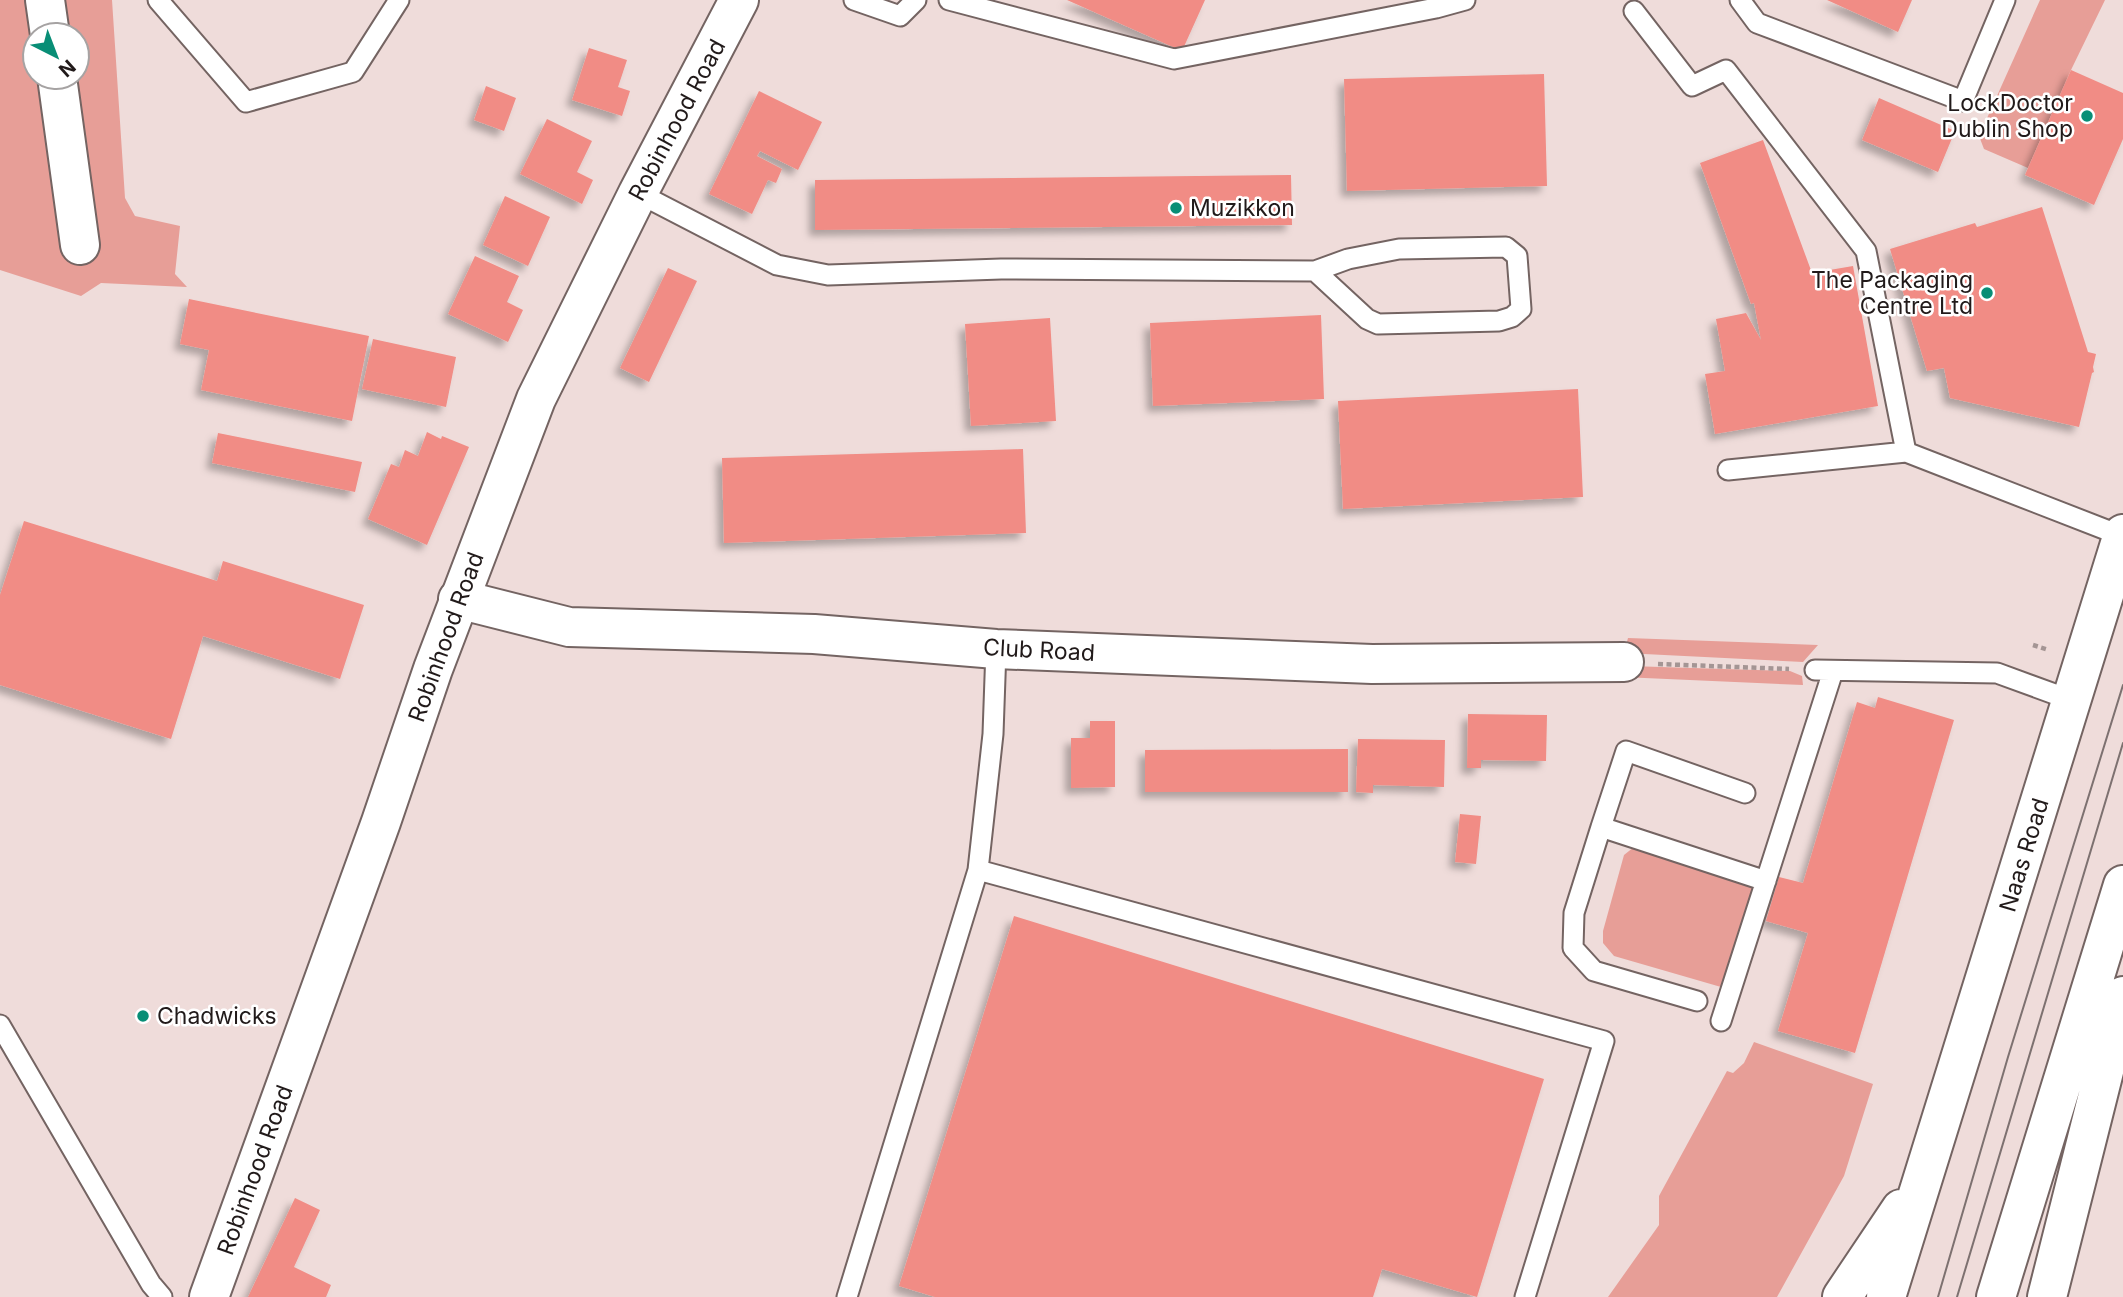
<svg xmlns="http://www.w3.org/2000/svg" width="2123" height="1297" viewBox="0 0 2123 1297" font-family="Inter,sans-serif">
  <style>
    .green { fill: #e79e97; fill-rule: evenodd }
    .building { fill: #f18c85; filter: url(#shadow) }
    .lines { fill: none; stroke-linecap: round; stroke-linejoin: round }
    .service-casing { stroke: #746462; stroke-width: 23 }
    .minor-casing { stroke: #746462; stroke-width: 42 }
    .tertiary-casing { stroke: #746462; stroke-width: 42 }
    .secondary-casing { stroke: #746462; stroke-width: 42 }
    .path { stroke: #a49594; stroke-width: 4.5; stroke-dasharray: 5 3.5; stroke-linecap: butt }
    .service { stroke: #fff; stroke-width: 19 }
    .minor { stroke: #fff; stroke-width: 38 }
    .tertiary { stroke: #fff; stroke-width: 38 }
    .secondary { stroke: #fff; stroke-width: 38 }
    .tram { stroke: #7d7170; stroke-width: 2 }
    .poi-dot { fill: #088e76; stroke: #fff; stroke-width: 2.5 }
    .labels { text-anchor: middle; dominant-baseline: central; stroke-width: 5; stroke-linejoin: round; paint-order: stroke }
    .poi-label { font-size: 23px; fill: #211a1a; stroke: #fff; text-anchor: end }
    .street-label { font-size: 23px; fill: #211a1a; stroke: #fff }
  </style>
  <defs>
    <filter id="shadow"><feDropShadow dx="-6" dy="6" stdDeviation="3.5" flood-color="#0004"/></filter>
  </defs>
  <rect width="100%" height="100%" fill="#efdcda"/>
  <!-- green -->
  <path class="green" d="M0,0H112L125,198L135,216L180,226L175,274L187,287L101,283L81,296L0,270ZM35,35H77V77H35Z
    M2040,0H2105L2071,70L2028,168L1984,149L1979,136Z
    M1628,638L1818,645L1803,662L1624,653Z
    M1629,666L1790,671L1802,676L1803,685L1622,677Z
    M1634,847L1746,878L1756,891L1721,987L1614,956L1603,943V931L1624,855Z
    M1754,1042L1873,1084L1844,1176L1777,1297H1608L1659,1225V1196L1727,1071L1733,1073L1744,1063Z"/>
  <!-- building -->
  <path class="building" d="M1067,0H1205L1182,51Z
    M1827,0H1912L1898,32Z
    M589,48L627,60L618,87L630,91L622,116L572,100Z
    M2071,70L2123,93V139L2094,205L2025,175Z
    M1544,74L1547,186L1347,191L1344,79Z
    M486,86L516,98L504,131L474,120Z
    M759,91L822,122L798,170L760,151L757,156L782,169L776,183L768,180L752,214L709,194Z
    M1879,98L1955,131L1938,172L1862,140Z
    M547,119L592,141L577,172L593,180L582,204L520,174Z
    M1763,140L1812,273L1853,266L1878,406L1715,434L1705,374L1725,371L1716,319L1746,313L1761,340L1754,303L1751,304L1700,163Z
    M1291,175L1292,225L815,230V180Z
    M505,196L550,217L528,266L483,245Z
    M2042,207L2088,352L2096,354L2093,367L2094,372L2092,373L2079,427L1950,398L1944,368L1927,371L1890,249L1975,223L1977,227Z
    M475,256L519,276L507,302L523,310L508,342L448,314Z
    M668,268L697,281L649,382L620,368Z
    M189,299L369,336L352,421L201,390L209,350L180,344Z
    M1321,315L1324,399L1153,406L1150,323Z
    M1050,318L1056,421L971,426L965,324Z
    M373,339L456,357L446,407L362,389Z
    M1578,389L1583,497L1343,509L1338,401Z
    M427,432L441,439L442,436L469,447L427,545L368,519L391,464L399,467L405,450L418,456Z
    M218,433L362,462L355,492L212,463Z
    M1023,449L1026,533L724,543L722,458Z
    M24,521L217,581L223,561L364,605L340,679L203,636L171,739L0,685V595Z
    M1878,697L1954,720L1855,1053L1778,1031L1808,933L1766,921L1779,877L1803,883L1857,702L1875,708Z
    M1468,714L1547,715L1546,761L1481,760V768H1467Z
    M1090,721H1115V787L1071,788V738H1090Z
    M1358,739L1445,740L1444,787L1373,785V793L1356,792Z
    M1348,749V792H1145V750Z
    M1460,814L1481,816L1476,864L1455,862Z
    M1014,916L1544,1079L1477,1297L1382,1269L1373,1297H935L899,1286Z
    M295,1198L320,1210L294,1267L331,1285L326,1297H248Z"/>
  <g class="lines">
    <defs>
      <path id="service" d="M158,0L246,102L353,72L399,0
        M854,0L900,16L916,0
        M949,0L1174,59L1436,8L1465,0
        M1740,0L1757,23L1963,101L2005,0
        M1634,11L1692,86L1726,70L1866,251L1906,452
        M638,193L777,265L828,275L1001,269L1315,271L1348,259L1399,249L1506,247L1517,256L1521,309L1512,317L1499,321L1378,324L1367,319L1315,271
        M1728,470L1906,452L2122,536
        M1815,670L1997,673L2071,700
        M1745,793L1626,751L1601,827L1766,881
        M1601,827L1574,913L1573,948L1594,971L1697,1001
        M978,870L1604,1041L1525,1297
        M1721,1021L1833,671
        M0,1025L151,1284L162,1297
        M847,1297L978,870L993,734L996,649"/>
      <path id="minor" d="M45,0L50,35
        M57,77L80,245
        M458,599L569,627L814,634L996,649L1372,664L1624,662"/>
      <path id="tertiary" d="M209,1297L381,822L433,669L536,399L638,193L739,0"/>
      <path id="secondary" d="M1842,1297L1901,1209
        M1886,1297L2123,534
        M1996,1297L2123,885
        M2047,1297L2123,996"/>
    </defs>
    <!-- service casing -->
    <use href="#service" class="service-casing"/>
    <!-- minor casing -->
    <use href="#minor" class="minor-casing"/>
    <!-- tertiary casing -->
    <use href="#tertiary" class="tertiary-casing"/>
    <!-- secondary casing -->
    <use href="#secondary" class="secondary-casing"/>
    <!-- path -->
    <path class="path" d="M2033,645L2049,650
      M1658,664L1789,669"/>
    <!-- service -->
    <use href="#service" class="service"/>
    <!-- minor -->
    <use href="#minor" class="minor"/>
    <!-- tertiary -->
    <use href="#tertiary" class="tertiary"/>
    <!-- secondary -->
    <use href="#secondary" class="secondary"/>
    <!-- tram -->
    <path class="tram" d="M1938,1297L2008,1057L2123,685
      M1957,1297L2123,743"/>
  </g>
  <!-- markers -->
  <g class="poi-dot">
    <circle cx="2087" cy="116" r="7"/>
    <circle cx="1176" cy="208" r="7"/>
    <circle cx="1987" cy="293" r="7"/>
    <circle cx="143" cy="1016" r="7"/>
  </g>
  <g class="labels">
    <!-- poi labels -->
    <g class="poi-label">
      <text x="2073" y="103">LockDoctor<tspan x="2073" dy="26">Dublin Shop</tspan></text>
      <text x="1190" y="208" text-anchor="start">Muzikkon</text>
      <text x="1973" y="280">The Packaging<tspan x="1973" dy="26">Centre Ltd</tspan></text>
      <text x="157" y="1016" text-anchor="start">Chadwicks</text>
    </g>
    <!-- street labels -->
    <g class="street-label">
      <text transform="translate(677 120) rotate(-62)">Robinhood Road</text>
      <text transform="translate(446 637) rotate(-70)">Robinhood Road</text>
      <text transform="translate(1039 650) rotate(3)">Club Road</text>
      <text transform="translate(2024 855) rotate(-73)">Naas Road</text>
      <text transform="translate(255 1170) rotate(-70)">Robinhood Road</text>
    </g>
  </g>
  <!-- north arrow -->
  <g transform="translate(56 56) rotate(138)"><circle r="33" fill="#ffffff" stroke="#a6a3a3" stroke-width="2"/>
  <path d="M0-5L12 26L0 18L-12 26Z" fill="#088e76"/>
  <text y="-10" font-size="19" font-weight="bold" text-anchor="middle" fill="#211a1a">N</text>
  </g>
</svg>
